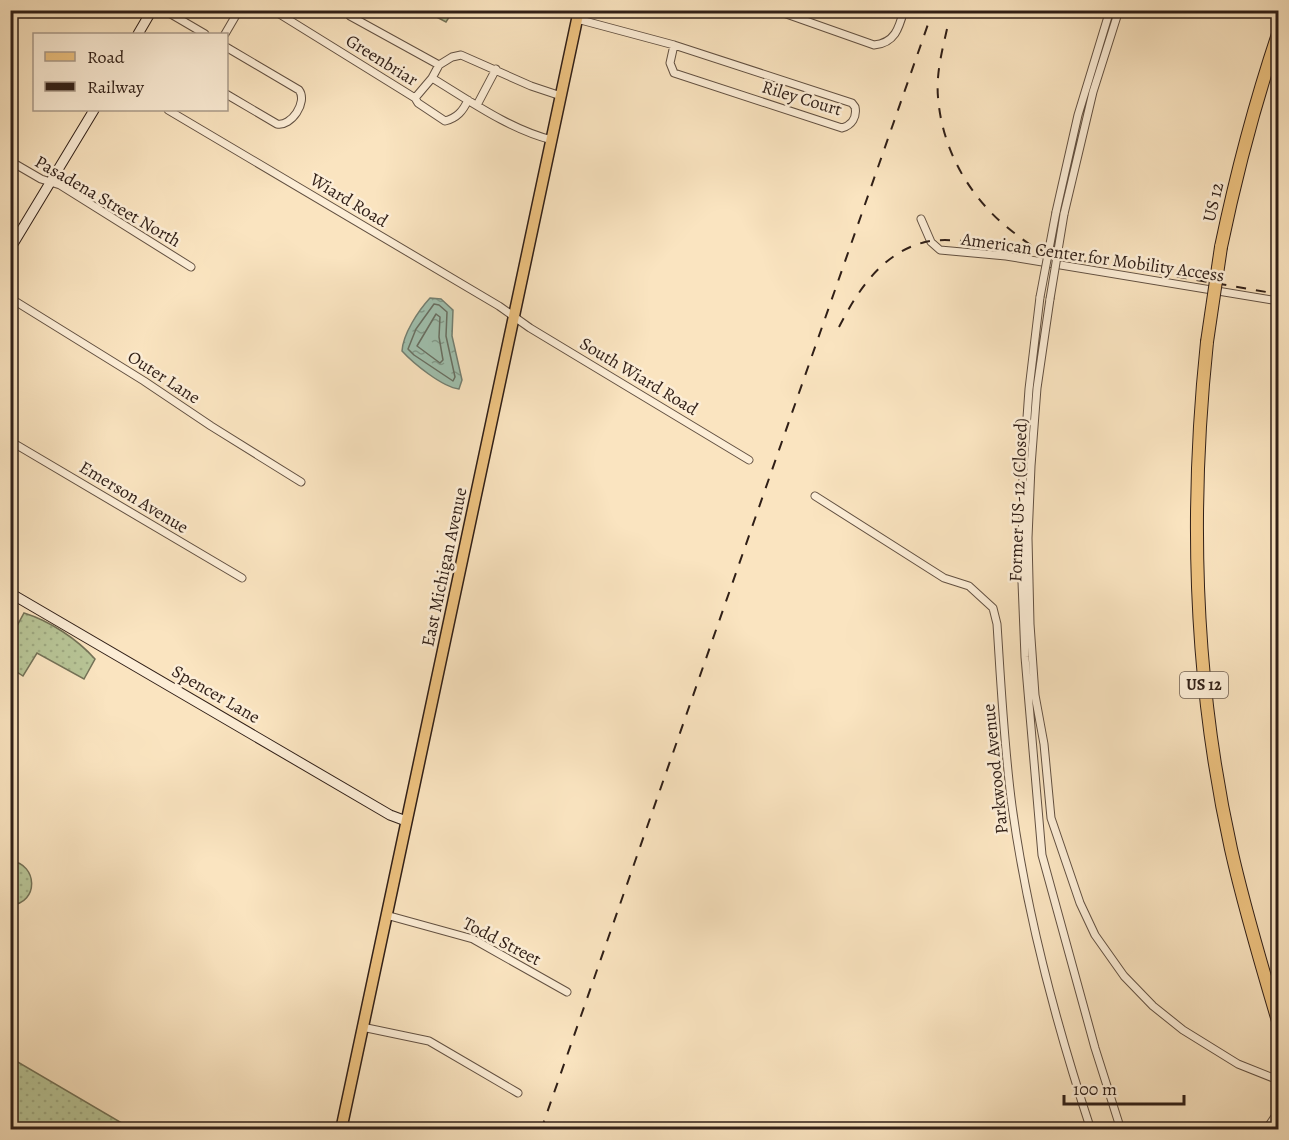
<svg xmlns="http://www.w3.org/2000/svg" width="1289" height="1140" viewBox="0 0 1289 1140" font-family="Alegreya,serif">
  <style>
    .grass { fill: url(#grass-dots); stroke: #747257; stroke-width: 1.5 }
    .forest { fill: url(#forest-firs); stroke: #747257; stroke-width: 1.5 }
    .water { fill: url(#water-ripples); stroke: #737f71; stroke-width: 1.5 }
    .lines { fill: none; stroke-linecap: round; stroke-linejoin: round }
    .shore { stroke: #686f62; stroke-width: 1.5 }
    .street-casing { stroke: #625041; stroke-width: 9 }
    .secondary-casing { stroke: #301f17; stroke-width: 11 }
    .primary-casing { stroke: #301f17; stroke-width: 13 }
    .highway-casing { stroke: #301f17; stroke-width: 14 }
    .street { stroke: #fcedd6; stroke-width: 7 }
    .secondary { stroke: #fcedd6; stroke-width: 9 }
    .primary { stroke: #edc280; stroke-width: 10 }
    .highway { stroke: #edc280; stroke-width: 12 }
    .rail { stroke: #301f17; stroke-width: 2; stroke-dasharray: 10 10; stroke-linecap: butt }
    .street-bridge-casing { stroke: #625041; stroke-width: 9; stroke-linecap: butt }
    .highway-bridge-casing { stroke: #301f17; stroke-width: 14; stroke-linecap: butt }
    .street-bridge { stroke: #fcedd6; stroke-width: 7 }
    .highway-bridge { stroke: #edc280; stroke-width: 12 }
    .labels { text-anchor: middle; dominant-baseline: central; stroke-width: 5; stroke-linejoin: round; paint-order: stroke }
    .shield { fill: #fcedd6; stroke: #6d5d50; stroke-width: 1.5 }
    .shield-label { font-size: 16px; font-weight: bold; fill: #301f17 }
    .street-label { font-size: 18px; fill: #301f17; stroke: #fcedd6 }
  </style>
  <defs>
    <pattern id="grass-dots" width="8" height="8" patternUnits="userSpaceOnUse" patternTransform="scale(1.5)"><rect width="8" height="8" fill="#b8c597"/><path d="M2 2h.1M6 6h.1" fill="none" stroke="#9ea981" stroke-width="1.8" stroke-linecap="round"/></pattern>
    <pattern id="forest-firs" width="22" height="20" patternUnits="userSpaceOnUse" patternTransform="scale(1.5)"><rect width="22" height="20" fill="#b8c597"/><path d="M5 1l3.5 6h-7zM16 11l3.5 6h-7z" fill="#9ea981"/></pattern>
    <pattern id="water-ripples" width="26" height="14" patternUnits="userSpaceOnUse" patternTransform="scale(1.5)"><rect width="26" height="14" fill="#9fbfad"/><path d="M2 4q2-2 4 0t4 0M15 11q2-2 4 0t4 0" fill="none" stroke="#829b8c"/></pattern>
  </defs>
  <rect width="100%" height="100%" fill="#fae4c0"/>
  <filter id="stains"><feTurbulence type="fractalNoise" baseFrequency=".00333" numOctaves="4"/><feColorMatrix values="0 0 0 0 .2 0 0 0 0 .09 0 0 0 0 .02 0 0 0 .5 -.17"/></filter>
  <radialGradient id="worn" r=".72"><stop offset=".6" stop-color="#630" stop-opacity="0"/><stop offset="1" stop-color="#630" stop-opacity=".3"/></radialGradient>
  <!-- grass -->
  <path class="grass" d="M24,613C50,621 77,639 95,659L84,679L37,653L23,676L11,668V637Z
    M11,861C38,864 39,903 11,905Z
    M10,1058H11L132,1129H11Z"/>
  <!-- forest -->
  <path class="forest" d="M425,11L453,10V11L446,22Z"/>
  <!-- water -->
  <path class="water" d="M430,298L441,299L453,310L452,336L462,380L459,389C442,387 413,363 402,351C403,334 418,311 430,298Z"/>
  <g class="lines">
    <!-- shore -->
    <path class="shore" d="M434,304L439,305L447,312L446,336L455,377L453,381L414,355L408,349L416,329Z
      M436,314L440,317L439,337L443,360L440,363L417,346Z"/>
    <defs>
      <path id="street" d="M164,10L205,34
        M273,10L415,98L418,103L445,121C457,118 463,111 468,100
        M349,10L350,16L439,65L452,57L461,55L531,86L561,96
        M775,10L874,45C895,43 899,28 904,10
        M577,19L674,45L852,103L855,107C857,117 852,125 842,128L674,73L670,63L674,45
        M225,34L239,10
        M226,47L299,90C308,102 291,127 277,124L226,94
        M432,78C470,101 509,129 552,140
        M415,98L432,78L439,65
        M477,105L496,69
        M168,110L499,306L530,328L749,460
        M10,161L41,179L60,185L191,267
        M1056,212L1078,115L1110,10
        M1064,214L1093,92L1119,10
        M921,219L931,242L940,250L1006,256L1278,301
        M1040,297L1029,389L1023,475L1022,582L1025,657L1042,855L1095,1048L1121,1130
        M10,298L144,381L211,426L301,482
        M1050,299L1037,388L1031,466L1028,538L1030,624L1035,695L1044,744L1051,818L1080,903L1095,935L1124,976L1153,1006L1183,1030L1238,1064L1278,1080
        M10,441L242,578
        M815,496L944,578L969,586L993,608L997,624C1001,685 1004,746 1012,806C1027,916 1056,1024 1091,1130
        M386,915L473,939L567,992
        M362,1027L429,1041L518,1093
        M1266,1130L1278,1112"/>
      <path id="secondary" d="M138,34L152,10
        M10,249L94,110
        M10,593L390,815L406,821"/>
      <path id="primary" d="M341,1130L579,10"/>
      <path id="highway" d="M1221,247C1236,175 1255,103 1278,34
        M1207,342C1189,512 1194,682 1231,849C1244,907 1261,964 1278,1021"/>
    </defs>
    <!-- street casing -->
    <use href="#street" class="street-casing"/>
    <!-- secondary casing -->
    <use href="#secondary" class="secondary-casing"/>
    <!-- primary casing -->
    <use href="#primary" class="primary-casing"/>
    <!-- highway casing -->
    <use href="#highway" class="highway-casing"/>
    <!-- street -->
    <use href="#street" class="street"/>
    <!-- secondary -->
    <use href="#secondary" class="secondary"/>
    <!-- primary -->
    <use href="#primary" class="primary"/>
    <!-- highway -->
    <use href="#highway" class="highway"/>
    <!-- rail -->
    <path class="rail" d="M947,29C942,51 936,74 938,97C942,151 971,200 1013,232C1021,238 1028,244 1036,248C1068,261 1105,264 1139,270C1185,278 1232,286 1278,294
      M839,327C858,290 882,253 925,242C955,235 1008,249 1040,253
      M541,1130L933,10"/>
    <defs>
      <path id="street-bridge" d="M1040,297L1056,212
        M1050,299L1064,214"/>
      <path id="highway-bridge" d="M1207,342L1221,247"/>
    </defs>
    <!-- street-bridge casing -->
    <use href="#street-bridge" class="street-bridge-casing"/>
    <!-- highway-bridge casing -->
    <use href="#highway-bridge" class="highway-bridge-casing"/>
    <!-- street-bridge -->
    <use href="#street-bridge" class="street-bridge"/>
    <!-- highway-bridge -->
    <use href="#highway-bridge" class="highway-bridge"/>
  </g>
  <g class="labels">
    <!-- shield labels -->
    <rect class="shield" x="1180" y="672" width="48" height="26" rx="4.5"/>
    <g class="shield-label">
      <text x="1204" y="685">US 12</text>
    </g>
    <!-- street labels -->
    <g class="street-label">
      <text transform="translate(382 60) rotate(32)">Greenbriar</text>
      <text transform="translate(802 98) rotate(17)">Riley Court</text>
      <text transform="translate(349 200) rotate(31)">Wiard Road</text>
      <text transform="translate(108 201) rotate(30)">Pasadena Street North</text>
      <text transform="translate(1213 202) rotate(-77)">US 12</text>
      <text transform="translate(1093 257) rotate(8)">American Center for Mobility Access</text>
      <text transform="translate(639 376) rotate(31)">South Wiard Road</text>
      <text transform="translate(164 377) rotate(33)">Outer Lane</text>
      <text transform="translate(134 497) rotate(31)">Emerson Avenue</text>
      <text transform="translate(1018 500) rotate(-88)">Former US-12 (Closed)</text>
      <text transform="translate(444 567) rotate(-78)">East Michigan Avenue</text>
      <text transform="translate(216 694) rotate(30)">Spencer Lane</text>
      <text transform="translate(995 769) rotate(-96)">Parkwood Avenue</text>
      <text transform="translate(502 941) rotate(27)">Todd Street</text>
    </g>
  </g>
  <!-- margin -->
  <rect width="1289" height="1140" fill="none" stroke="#fae4c0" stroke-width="36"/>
  <rect x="12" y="12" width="1265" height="1116" fill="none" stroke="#301f17" stroke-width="3"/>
  <rect x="18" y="18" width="1253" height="1104" fill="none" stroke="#301f17" stroke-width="1.5"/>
  <!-- legend -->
  <rect x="33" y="33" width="195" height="78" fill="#fcedd6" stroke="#aa9b8a" stroke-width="1.5"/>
  <rect x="45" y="52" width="30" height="9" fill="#edc280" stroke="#aa9b8a" stroke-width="1.5"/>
  <text x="87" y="63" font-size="18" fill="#301f17">Road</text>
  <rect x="45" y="82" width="30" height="9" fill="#301f17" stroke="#aa9b8a" stroke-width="1.5"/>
  <text x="87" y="93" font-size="18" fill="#301f17">Railway</text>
  <!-- scale -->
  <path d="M1064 1095v9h120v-9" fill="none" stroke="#301f17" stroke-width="3"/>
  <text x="1073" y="1095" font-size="18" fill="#301f17" stroke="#fcedd6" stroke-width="4.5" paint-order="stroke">100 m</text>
  <rect width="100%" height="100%" filter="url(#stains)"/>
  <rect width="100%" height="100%" fill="url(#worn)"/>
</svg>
